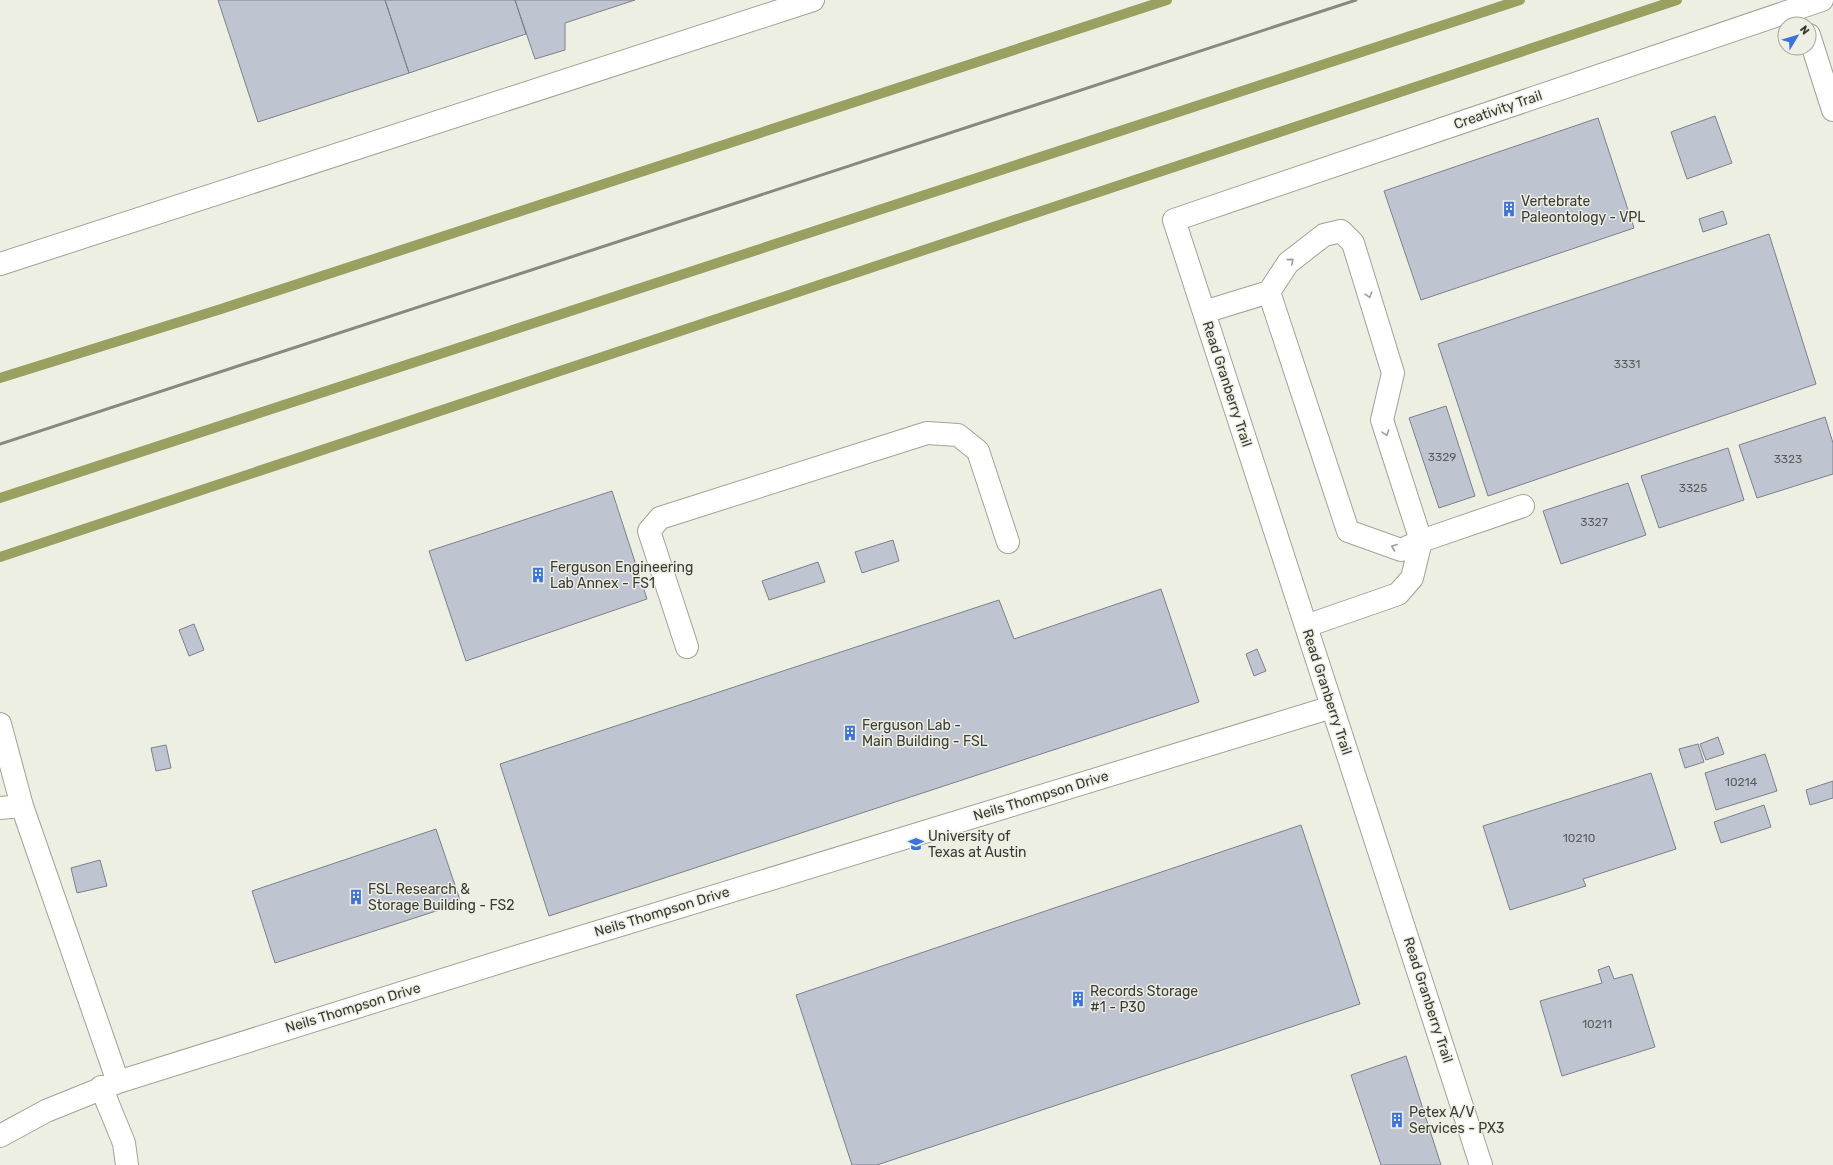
<svg xmlns="http://www.w3.org/2000/svg" width="1833" height="1165" viewBox="0 0 1833 1165" font-family="Rubik,sans-serif">
  <style>
    .lines { fill: none; stroke-linecap: round; stroke-linejoin: round }
    .stream { stroke: #9aa060; stroke-width: 10 }
    .building { fill: #bfc5d0; stroke: #7b818b }
    .minor-casing { stroke: #a0a296; stroke-width: 24 }
    .minor { stroke: #fff; stroke-width: 22 }
    .rail { stroke: #878981; stroke-width: 3 }
    .oneway { stroke: #9c9c9a }
    .labels { text-anchor: middle; dominant-baseline: central; stroke-width: 3; stroke-linejoin: round; paint-order: stroke }
    .number-label { font-size: 12px; fill: #5a5d5c }
    .street-label { font-size: 14px; fill: #393a35; stroke: #edefe3 }
    .poi-label { font-size: 14px; fill: #393a35; stroke: #edefe3; text-anchor: start }
  </style>
  <rect width="100%" height="100%" fill="#edefe3"/>
  <g class="lines">
    <!-- stream -->
    <path class="stream" d="M0,378L221,309L1167,0
      M0,498L1520,0
      M0,557L1677,0"/>
  </g>
  <!-- building -->
  <path class="building" d="M218,0H385L409,73L258,122Z
    M385,0H515L526,34L409,73Z
    M515,0H635L565,23V50L535,59Z
    M1715,116L1732,163L1687,179L1671,132Z
    M1598,118L1634,228L1421,300L1384,191Z
    M1723,211L1727,224L1703,232L1699,219Z
    M1769,234L1816,384L1488,496L1438,344Z
    M1446,406L1475,496L1439,508L1409,418Z
    M1825,417L1833,443V474L1757,498L1739,445Z
    M1728,448L1744,500L1659,528L1641,476Z
    M1628,483L1646,535L1561,564L1543,511Z
    M612,491L647,599L466,661L429,551Z
    M893,540L899,561L862,573L855,552Z
    M818,562L825,582L769,600L762,581Z
    M1161,589L1199,702L549,916L500,764L999,600L1014,639Z
    M194,624L204,650L189,656L179,630Z
    M1257,649L1266,671L1254,676L1246,654Z
    M1718,737L1724,754L1706,760L1700,744Z
    M1698,744L1704,762L1685,768L1679,749Z
    M166,745L171,768L156,771L151,748Z
    M1765,754L1777,791L1716,810L1705,773Z
    M1651,773L1676,849L1583,879L1586,886L1510,910L1483,826Z
    M1833,781V798L1810,805L1806,790Z
    M1764,805L1771,827L1721,843L1714,822Z
    M1301,825L1360,1004L877,1165H852L796,995Z
    M436,829L461,903L275,963L252,891Z
    M100,860L107,886L77,893L71,868Z
    M1609,966L1614,979L1632,974L1655,1047L1562,1076L1540,1001L1602,983L1598,970Z
    M1406,1056L1441,1165H1381L1351,1075Z"/>
  <g class="lines">
    <defs>
      <path id="minor" d="M1809,35L1833,110
        M0,264L813,0
        M1204,312L1269,292L1288,263L1324,235L1341,231L1353,243L1393,373L1382,420L1421,541L1401,550L1348,531L1269,292
        M1306,626L1398,594L1412,578L1421,541L1523,506
        M687,647L649,531L660,518L927,433L958,435L978,451L1008,542
        M0,724L22,806L118,1082
        M0,808L22,806
        M101,1087L124,1143L127,1165
        M0,1136L46,1111L118,1082L516,957L1332,707
        M1481,1165L1174,220L1822,0"/>
    </defs>
    <!-- minor casing -->
    <use href="#minor" class="minor-casing"/>
    <!-- minor -->
    <use href="#minor" class="minor"/>
    <!-- rail -->
    <path class="rail" d="M0,444L1356,0"/>
  </g>
  <!-- one-way arrows -->
  <defs><path id="oneway-chevron" d="M-2-3.5L2.5 0L-2 3.5" fill="none" stroke-width="1.6" stroke-linecap="round" stroke-linejoin="round"/></defs>
  <g class="oneway">
    <use href="#oneway-chevron" transform="translate(1291 261) rotate(-41)"/>
    <use href="#oneway-chevron" transform="translate(1369 295) rotate(73)"/>
    <use href="#oneway-chevron" transform="translate(1386 433) rotate(72)"/>
    <use href="#oneway-chevron" transform="translate(1394 547) rotate(-160)"/>
  </g>
  <!-- icons -->
  <defs>
    <symbol id="building-bare" viewBox="-9 -9 18 18"><path d="M-4-6H4V6H1V3H-1V6H-4ZM-2.5-4.3h1.7v1.8h-1.7ZM.8-4.3h1.7v1.8H.8ZM-2.5-1h1.7V.8h-1.7ZM.8-1h1.7V.8H.8Z" fill="#3873e1" stroke="#edefe3" stroke-width="2.5" paint-order="stroke"/></symbol>
    <symbol id="university-bare" viewBox="-9 -9 18 18"><path d="M0-5L7-2L0 1L-7-2ZM-4 1L0 2.5L4 1V4Q0 6-4 4Z" fill="#3873e1" stroke="#edefe3" stroke-width="2.5" paint-order="stroke"/></symbol>
  </defs>
  <g fill-rule="evenodd">
    <use href="#building-bare" x="1498" y="198" width="22" height="22"/>
    <use href="#building-bare" x="527" y="564" width="22" height="22"/>
    <use href="#building-bare" x="839" y="722" width="22" height="22"/>
    <use href="#university-bare" x="905" y="833" width="22" height="22"/>
    <use href="#building-bare" x="345" y="886" width="22" height="22"/>
    <use href="#building-bare" x="1067" y="988" width="22" height="22"/>
    <use href="#building-bare" x="1386" y="1109" width="22" height="22"/>
  </g>
  <g class="labels">
    <!-- number labels -->
    <g class="number-label">
      <text x="1627" y="364">3331</text>
      <text x="1442" y="457">3329</text>
      <text x="1788" y="459">3323</text>
      <text x="1693" y="488">3325</text>
      <text x="1594" y="522">3327</text>
      <text x="1741" y="782">10214</text>
      <text x="1579" y="838">10210</text>
      <text x="1597" y="1024">10211</text>
    </g>
    <!-- street labels -->
    <g class="street-label">
      <text transform="translate(1498 110) rotate(-19)">Creativity Trail</text>
      <text transform="translate(1227 384) rotate(72)">Read Granberry Trail</text>
      <text transform="translate(1327 692) rotate(72)">Read Granberry Trail</text>
      <text transform="translate(1041 796) rotate(-17)">Neils Thompson Drive</text>
      <text transform="translate(662 912) rotate(-17)">Neils Thompson Drive</text>
      <text transform="translate(1428 1000) rotate(72)">Read Granberry Trail</text>
      <text transform="translate(353 1008) rotate(-17)">Neils Thompson Drive</text>
    </g>
    <!-- poi labels -->
    <g class="poi-label">
      <text x="1521" y="201">Vertebrate<tspan x="1521" dy="16">Paleontology - VPL</tspan></text>
      <text x="550" y="567">Ferguson Engineering<tspan x="550" dy="16">Lab Annex - FS1</tspan></text>
      <text x="862" y="725">Ferguson Lab -<tspan x="862" dy="16">Main Building - FSL</tspan></text>
      <text x="928" y="836">University of<tspan x="928" dy="16">Texas at Austin</tspan></text>
      <text x="368" y="889">FSL Research &amp;<tspan x="368" dy="16">Storage Building - FS2</tspan></text>
      <text x="1090" y="991">Records Storage<tspan x="1090" dy="16">#1 - P30</tspan></text>
      <text x="1409" y="1112">Petex A/V<tspan x="1409" dy="16">Services - PX3</tspan></text>
    </g>
  </g>
  <!-- north arrow -->
  <g transform="translate(1797 36) rotate(52)"><circle r="19" fill="#edefe3" stroke="#a5a79d"/>
  <path d="M0-3L7 15L0 10L-7 15Z" fill="#3873e1"/>
  <text y="-6" font-size="11" font-weight="bold" text-anchor="middle" fill="#393a35">N</text>
  </g>
</svg>
